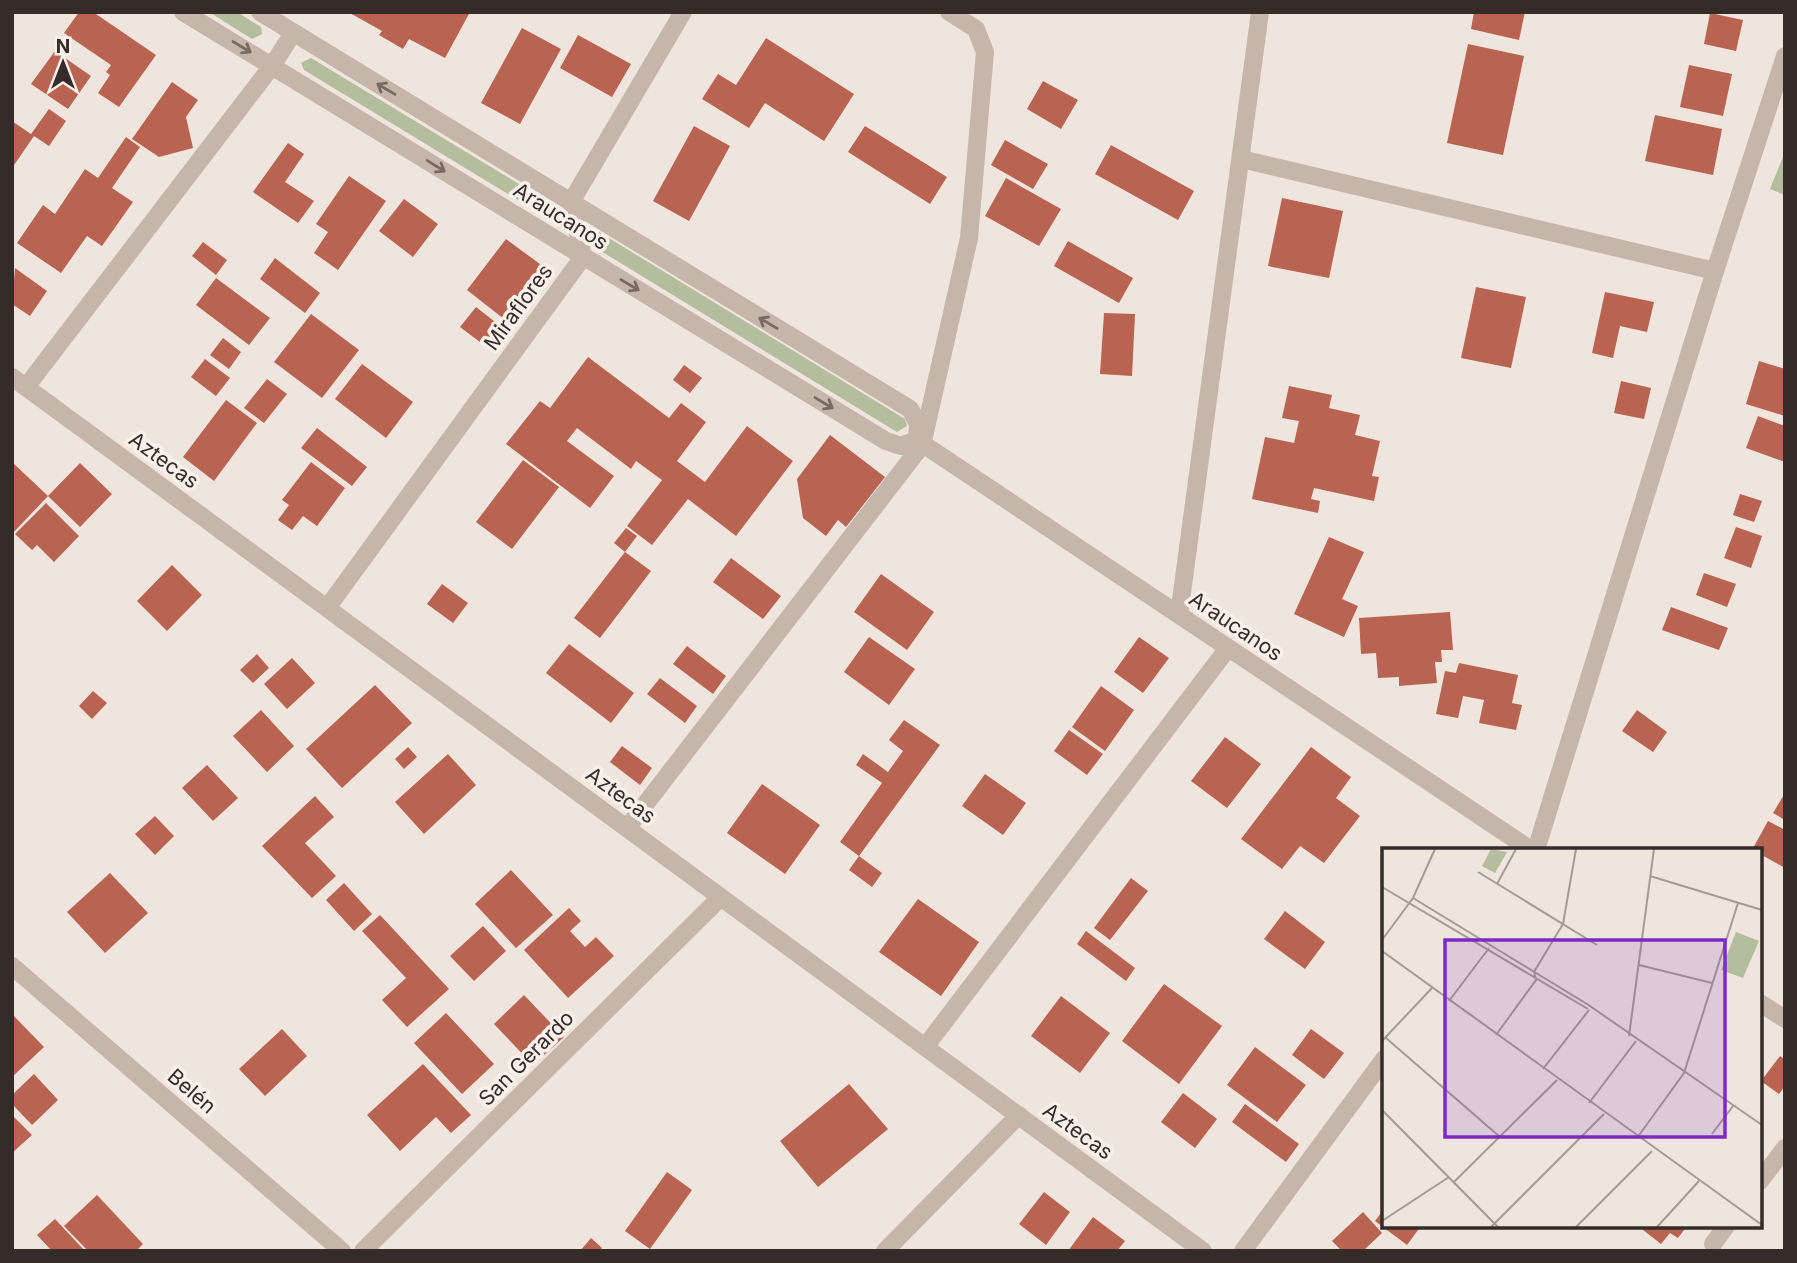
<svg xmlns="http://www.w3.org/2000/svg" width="1797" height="1263" viewBox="0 0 1797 1263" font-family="Inter,sans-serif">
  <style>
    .green { fill: #b5bd9f }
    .building { fill: #b96352 }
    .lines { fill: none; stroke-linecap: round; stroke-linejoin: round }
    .minor { stroke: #c6b5aa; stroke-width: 18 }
    .oneway { stroke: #766a63 }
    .labels { text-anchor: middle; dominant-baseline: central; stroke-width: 7; stroke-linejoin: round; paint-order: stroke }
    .street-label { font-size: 21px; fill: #352c29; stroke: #f8f0e9 }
    .inset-road { fill: none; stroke: #a59b95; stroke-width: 2 }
    .view { fill: #7b2cbf; fill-opacity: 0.15; stroke: #7b2cbf; stroke-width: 3.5 }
    .inset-edge { fill: none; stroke: #352c29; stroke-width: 3.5 }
  </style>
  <rect width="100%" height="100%" fill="#efe5dd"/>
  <!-- green -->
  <path class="green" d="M209,12H237L261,27L262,34L252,39Z
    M311,58L554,205V216L546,217L304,70L301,63Z
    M1785,152V195L1770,189Z
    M599,232L905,419L907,426L897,432L591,245V234Z"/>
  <!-- building -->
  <path class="building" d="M79,12H93L156,55L119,107L98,93L110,75L106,72L111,65L64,33Z
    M348,12H470L445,58L409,39L403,49L379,35L382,31Z
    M1474,12H1525L1519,40L1471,29Z
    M1710,13L1743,20L1736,51L1704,44Z
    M522,28L561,49L520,124L481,103Z
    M578,35L631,64L612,97L560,68Z
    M766,38L854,94L824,141L765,103L749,128L702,99L718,74L736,85Z
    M1468,44L1524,56L1503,155L1447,143Z
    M55,51L91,76L68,109L31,84Z
    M1689,65L1732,74L1723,116L1680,107Z
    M1043,81L1078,100L1061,129L1027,109Z
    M172,82L198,100L186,117L193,148L159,157L132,139Z
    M49,109L66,121L49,146L34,136L12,168V121L31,134Z
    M1655,115L1722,129L1713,175L1645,161Z
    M694,126L730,146L689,221L653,201Z
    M865,126L947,177L930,204L848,152Z
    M126,137L140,147L112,188L133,202L102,246L87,236L61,273L17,243L43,205L55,214L85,169L98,178Z
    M1005,140L1048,164L1033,189L991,165Z
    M288,143L304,154L285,182L314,201L298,223L253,192Z
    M1111,145L1194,191L1178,220L1095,174Z
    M349,176L386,201L338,270L314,253L328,232L316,224Z
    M1006,178L1061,209L1039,246L985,216Z
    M1282,198L1343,211L1329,278L1268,266Z
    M404,199L438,224L413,257L379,231Z
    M506,239L544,267L504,319L467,290Z
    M1068,241L1133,278L1119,303L1054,266Z
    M203,242L227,260L216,275L192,256Z
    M275,258L320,293L305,313L260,279Z
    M15,268L47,291L30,316L12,304Z
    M216,278L270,318L249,345L196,305Z
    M1476,287L1526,297L1511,368L1461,358Z
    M1605,292L1654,302L1647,332L1620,326L1613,358L1592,353Z
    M476,307L508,332L493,352L460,327Z
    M1104,313L1135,314L1132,376L1100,374Z
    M311,314L359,350L322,398L274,362Z
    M223,338L241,352L229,369L210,355Z
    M588,357L669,418L681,403L706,422L677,461L705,482L747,426L793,461L736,536L688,499L652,545L627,526L662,480L636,461L631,469L577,428L567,441L614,476L590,508L506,444L540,401L550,408Z
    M205,359L230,378L216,396L191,377Z
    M1759,361L1785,369V416L1746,404Z
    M362,364L413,402L386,438L335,399Z
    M684,365L702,378L690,393L673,380Z
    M267,379L287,394L264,423L244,408Z
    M1621,381L1651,388L1644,419L1614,413Z
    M1289,386L1332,395L1329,408L1360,415L1355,435L1380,441L1372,476L1379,477L1374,501L1314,488L1311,499L1320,501L1318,513L1252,499L1265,437L1294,443L1299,421L1282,418Z
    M226,400L257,423L214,481L183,457Z
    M1758,416L1785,426V462L1746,448Z
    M317,428L367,467L352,486L301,448Z
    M830,435L885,477L846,527L838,520L826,536L803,518L797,479Z
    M523,460L559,487L512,549L476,522Z
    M12,462L48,496L12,534Z
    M311,462L345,488L317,526L303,516L292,530L278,520L289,505L282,500Z
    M80,463L112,494L80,527L48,496Z
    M1740,494L1762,501L1754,522L1733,515Z
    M46,503L79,536L54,562L37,545L32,550L15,534Z
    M1736,527L1762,536L1751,568L1724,558Z
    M626,528L637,536L625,552L614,543Z
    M1329,537L1364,552L1342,599L1358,606L1344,637L1294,614Z
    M625,552L651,571L600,638L574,618Z
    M731,558L781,596L763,619L713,582Z
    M172,565L202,595L167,631L137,601Z
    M1704,573L1736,584L1727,607L1696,595Z
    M881,574L934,612L907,650L854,612Z
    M442,584L468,603L453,623L427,604Z
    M1671,607L1728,628L1719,650L1662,630Z
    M1450,612L1453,650H1441L1442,662H1435L1437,683L1399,686V677L1378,678L1376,653L1361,654L1359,618Z
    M869,637L915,669L889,705L844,672Z
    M1139,637L1169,658L1143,693L1114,672Z
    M569,644L634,693L611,723L546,673Z
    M687,646L726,676L713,694L673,664Z
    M257,654L269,668L253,683L240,670Z
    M292,658L315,683L287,709L264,684Z
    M1459,663L1518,675L1512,703L1522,705L1516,730L1479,723L1484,700L1463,696L1458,718L1436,714L1445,671L1456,673Z
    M660,678L697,706L685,723L647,694Z
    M375,685L412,723L342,788L306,749Z
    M1101,686L1134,710L1105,751L1072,727Z
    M93,691L107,703L92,719L79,706Z
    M261,710L294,746L267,772L233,736Z
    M1637,710L1667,732L1653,752L1622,731Z
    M904,720L940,745L859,856L840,842L882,783L856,765L863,754L888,772L903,751L889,740Z
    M1069,730L1103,754L1087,775L1054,751Z
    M1225,737L1261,764L1227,808L1191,781Z
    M622,746L652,768L640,785L610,762Z
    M408,747L417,757L404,769L395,759Z
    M1311,747L1351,777L1336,798L1360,816L1324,863L1300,846L1282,869L1241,839Z
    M448,754L476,785L424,834L395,802Z
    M207,765L238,798L213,821L182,788Z
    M985,774L1026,803L1003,835L962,806Z
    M762,784L820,825L785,874L727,833Z
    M1785,793V820L1773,813Z
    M315,796L334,817L305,843L336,876L312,898L262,846Z
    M155,816L174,836L155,855L135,834Z
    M1768,821L1785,830V868L1760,854V850H1752Z
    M859,856L882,873L872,887L849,870Z
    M511,870L553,915L516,948L475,904Z
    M110,873L148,913L105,953L67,912Z
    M1131,878L1148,891L1110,940L1094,928Z
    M344,883L372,914L354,931L326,900Z
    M918,899L979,942L941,996L879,952Z
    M569,908L581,921L570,931L585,947L596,937L614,956L568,998L524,950Z
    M1285,911L1325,942L1305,969L1264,939Z
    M380,915L449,989L407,1027L382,1000L406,978L362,931Z
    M483,926L506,951L474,981L450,956Z
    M1086,931L1135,968L1126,981L1077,944Z
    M1164,984L1222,1026L1179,1084L1122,1041Z
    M524,995L564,1037L533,1065L494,1024Z
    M1061,996L1110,1033L1080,1073L1031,1036Z
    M446,1013L494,1064L462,1094L414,1043Z
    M12,1014L44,1047L12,1077Z
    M282,1029L307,1056L265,1096L239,1069Z
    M1311,1029L1344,1053L1324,1079L1292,1055Z
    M1255,1047L1306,1085L1277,1122L1227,1085Z
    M1780,1056L1785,1060V1086L1779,1094L1761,1081Z
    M423,1064L471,1115L451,1133L436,1117L400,1151L367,1115Z
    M34,1074L58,1100L32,1125L12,1104V1095Z
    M849,1084L888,1129L818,1187L780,1141Z
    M1183,1093L1217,1119L1195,1148L1161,1122Z
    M1245,1104L1299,1144L1286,1162L1232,1122Z
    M12,1115L32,1135L12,1153Z
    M667,1172L692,1190L650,1249L625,1231Z
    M1044,1192L1070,1212L1046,1245L1019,1224Z
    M97,1195L143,1244L136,1251H88L64,1226Z
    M1384,1209V1226H1421L1407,1245L1375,1221Z
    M1363,1212L1382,1233L1363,1251H1342L1332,1241Z
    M1093,1217L1125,1241L1117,1251H1068Z
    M55,1219L85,1251H52L37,1235Z
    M1638,1226H1687L1678,1238L1670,1233L1661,1244Z
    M591,1238L602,1248L599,1251H580Z"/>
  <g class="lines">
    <!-- minor -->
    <path class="minor" d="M183,12L886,441L901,446L917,440
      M260,12L910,409L918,424L917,440
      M1241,159L1715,271
      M12,377L1203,1251
      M26,387L272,66L293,33
      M917,440L1531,850
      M327,608L583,257L571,202L683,12
      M1179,615L1260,12
      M627,828L922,445L969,238L985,52L976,29L949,12
      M1536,850L1715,271L1785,56
      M12,966L342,1251
      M1760,1003L1785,1019
      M925,1047L1228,648
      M1760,1181L1785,1148
      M1713,1244L1726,1226
      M363,1251L721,897
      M885,1251L1019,1115
      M1243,1251L1384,1059"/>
  </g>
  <!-- one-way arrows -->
  <defs><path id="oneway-shaft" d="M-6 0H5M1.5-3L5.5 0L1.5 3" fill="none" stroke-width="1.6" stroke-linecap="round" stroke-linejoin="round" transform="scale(1.75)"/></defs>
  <g class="oneway">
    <use href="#oneway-shaft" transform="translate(242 47) rotate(31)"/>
    <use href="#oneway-shaft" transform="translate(386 89) rotate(-149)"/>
    <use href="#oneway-shaft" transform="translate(436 166) rotate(32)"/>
    <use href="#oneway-shaft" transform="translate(630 285) rotate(31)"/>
    <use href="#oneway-shaft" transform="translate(768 323) rotate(-149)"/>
    <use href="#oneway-shaft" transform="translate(824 403) rotate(31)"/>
  </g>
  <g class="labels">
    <!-- street labels -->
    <g class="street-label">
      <text transform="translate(561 216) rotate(32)">Araucanos</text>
      <text transform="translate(518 307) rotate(-54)">Miraflores</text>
      <text transform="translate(164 460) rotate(36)">Aztecas</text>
      <text transform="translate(1236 626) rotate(34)">Araucanos</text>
      <text transform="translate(621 795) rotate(36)">Aztecas</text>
      <text transform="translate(526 1058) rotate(-45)">San Gerardo</text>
      <text transform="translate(192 1091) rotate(41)">Belén</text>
      <text transform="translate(1078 1131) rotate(36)">Aztecas</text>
    </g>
  </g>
  <!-- overview -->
  <g transform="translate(1382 848)">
    <rect width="380" height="380" fill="#efe5dd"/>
    <path d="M109,1L125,4L113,25L100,18ZM354,84L377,93L361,130L339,122Z" fill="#b5bd9f"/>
    <path class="inset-road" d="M96,24L215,97M268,28L380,62M115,36L134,1M0,39L206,161M31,50L205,156L380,277M0,92L31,50L53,1M0,103L380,377M257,117L330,135M67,153L107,100M114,187L154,132L152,124L181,76L194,1M247,188L272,1M4,190L118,289M0,193L50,140M161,221L207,162M207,255L254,193M0,262L116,379M330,286L351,258M255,290L302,225L356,55M72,334L175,232M0,373L67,329M109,379L222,266M194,379L270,303M275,379L317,333"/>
    <path class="view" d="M63,92H343V289H63Z"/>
    <rect width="380" height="380" class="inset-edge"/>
  </g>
  <!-- border -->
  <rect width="1797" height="1263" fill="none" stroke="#352c29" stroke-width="28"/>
  <!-- north arrow -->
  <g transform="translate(63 63)" stroke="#f8f0e9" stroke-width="5" paint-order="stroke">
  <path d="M0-5L12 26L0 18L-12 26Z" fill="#352c29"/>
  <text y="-10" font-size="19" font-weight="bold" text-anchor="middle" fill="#352c29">N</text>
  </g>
</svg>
